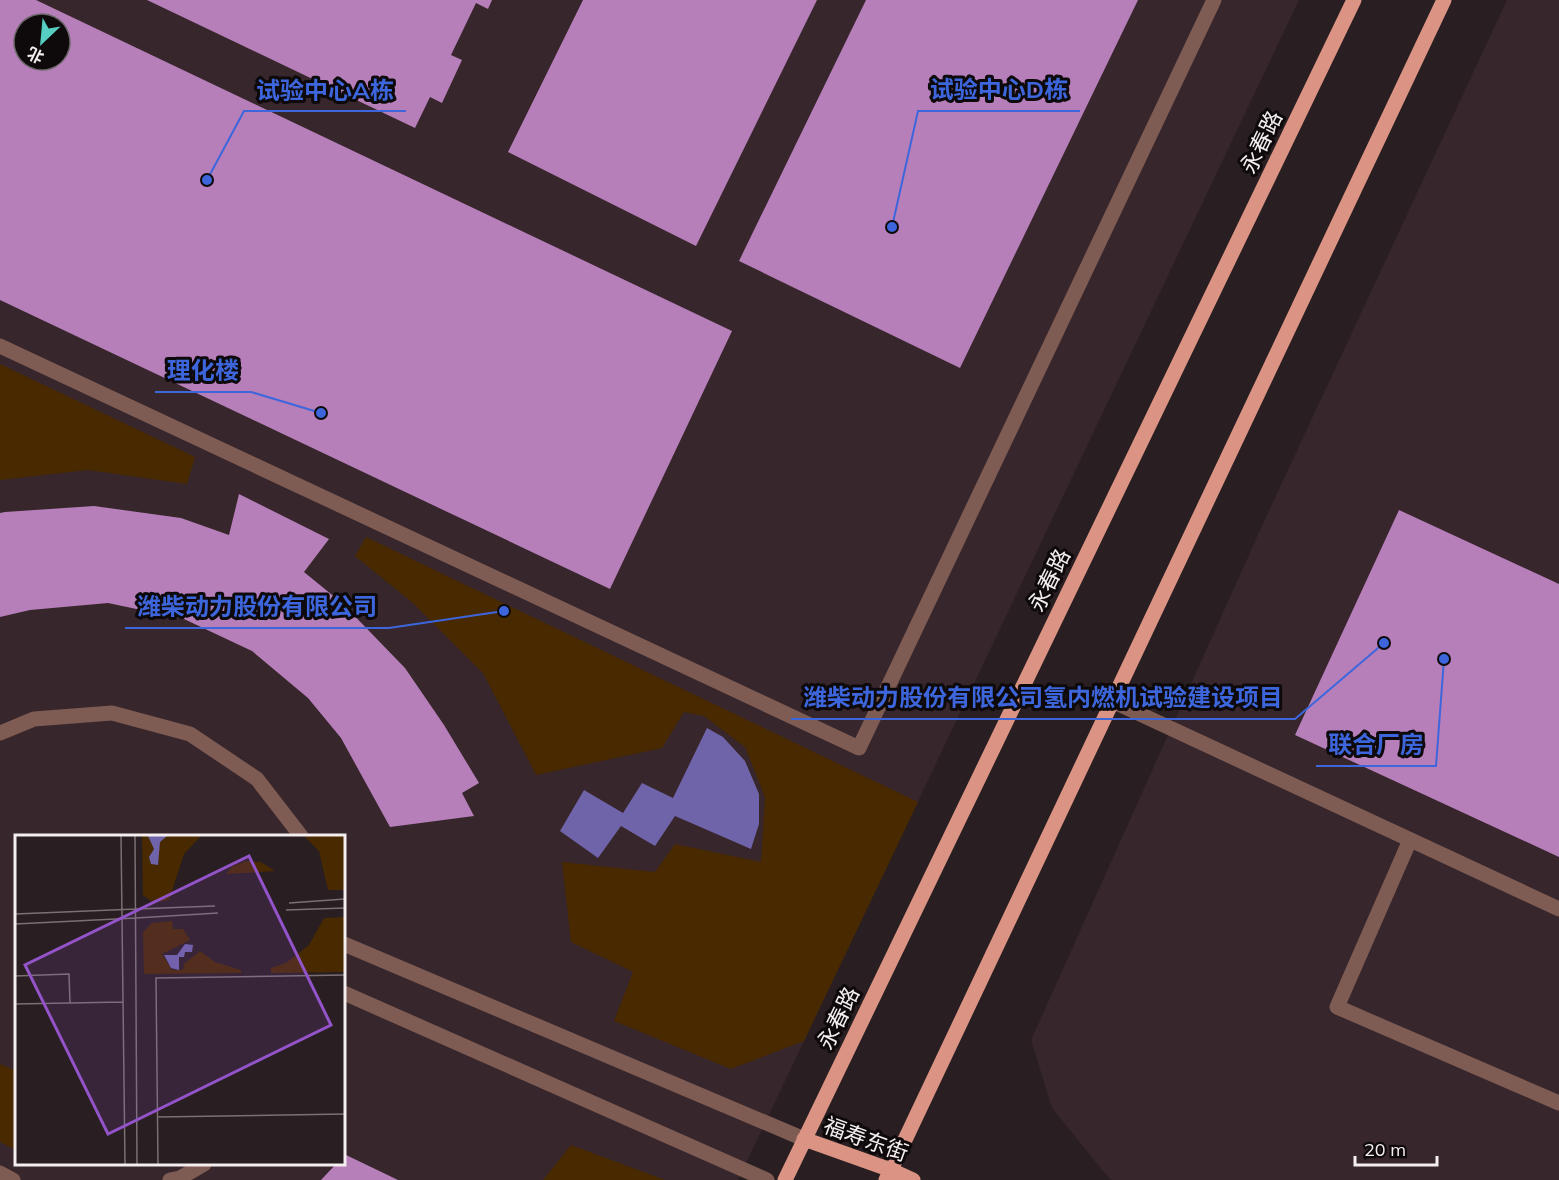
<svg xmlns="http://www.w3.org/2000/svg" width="1559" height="1180" viewBox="0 0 1559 1180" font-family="Mulish,'Noto Sans SC',sans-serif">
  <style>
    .built { fill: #37262b; fill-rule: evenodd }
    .green { fill: #482900 }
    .water { fill: #6f64a9 }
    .building { fill: #b67fba; fill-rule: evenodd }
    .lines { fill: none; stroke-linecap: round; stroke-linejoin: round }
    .minor { stroke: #7e5b53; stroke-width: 15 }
    .major { stroke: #db9484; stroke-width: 15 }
    .labels { text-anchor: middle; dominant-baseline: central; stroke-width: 6; stroke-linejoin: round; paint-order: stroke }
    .street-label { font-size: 22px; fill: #f5eef0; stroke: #0e0a0b }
    .inset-road { fill: none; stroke: #7b7174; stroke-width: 1.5 }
    .view { fill: #9353c9; fill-opacity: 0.15; stroke: #9353c9; stroke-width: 3 }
    .inset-edge { fill: none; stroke: #f5eef0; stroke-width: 3 }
    .leader { fill: none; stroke: #3d66dc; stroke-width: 2 }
    .callout-dot { fill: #3d66dc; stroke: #0e0a0b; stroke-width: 2 }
    .callout-label { font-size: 24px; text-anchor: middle; font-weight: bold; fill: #3d66dc; stroke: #0e0a0b; stroke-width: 6; stroke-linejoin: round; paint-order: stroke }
  </style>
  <rect width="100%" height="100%" fill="#291e21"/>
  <!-- built -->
  <path class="built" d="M0,0H1299L738,1180H0ZM24,24H60V60H24ZM16,836H344V1164H16Z
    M1507,0H1559V1180H1112L1107,1176L1052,1108L1031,1040L1266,517Z"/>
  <!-- green -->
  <path class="green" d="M0,364L195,457L187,484L88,470L0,480Z
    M366,537L918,802L804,1041L731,1069L614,1021L633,972L571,942L562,862L655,872L675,844L761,862L765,797L745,747L704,716L684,712L662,748L536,775L483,673L413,603L355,556Z
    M0,1064L16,1071V1150L0,1142Z
    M571,1145L665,1180H543Z"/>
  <!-- water -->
  <path class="water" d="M707,728L723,737L745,761L759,794V824L751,849L675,816L655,846L621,826L598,858L560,831L584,790L623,813L642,783L673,798Z"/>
  <!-- building -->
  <path class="building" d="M0,0H36L732,331L610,589L0,300ZM24,24H60V60H24Z
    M147,0H492L488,9L476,3L451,55L462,60L442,103L430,97L415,128Z
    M583,0H817L696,246L508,152Z
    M866,0H1138L960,368L739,261Z
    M239,494L329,539L304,572L342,603L405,668L444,725L479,783L462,793L474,816L390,827L341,738L308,698L252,651L184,619L108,603L30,610L0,617V513L5,512L94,506L181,518L229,535Z
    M1399,510L1559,584V857L1295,735Z
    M344,1154L398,1180H321L336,1164H344Z"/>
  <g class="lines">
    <!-- minor -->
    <path class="minor" d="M0,346L859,748L1214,0
      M1112,701L1559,909
      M0,733L34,719L112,713L190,734L257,779L301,836
      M1410,840L1337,1007L1559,1103
      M344,944L804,1139
      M344,993L767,1180
      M0,1173L13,1180
      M170,1180L180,1178L204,1164"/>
    <!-- major -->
    <path class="major" d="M804,1139L891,1170L913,1180
      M785,1180L1354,0
      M886,1180L1444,0"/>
  </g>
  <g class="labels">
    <!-- street labels -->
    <g class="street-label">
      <text transform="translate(1261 142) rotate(-64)">永春路</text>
      <text transform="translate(1049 580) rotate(-64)">永春路</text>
      <text transform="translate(838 1018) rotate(-64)">永春路</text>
      <text transform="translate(866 1139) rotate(20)">福寿东街</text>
    </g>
  </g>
  <!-- overview -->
  <g transform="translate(15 835)">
    <rect width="330" height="330" fill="#291e21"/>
    <path d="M127,1H186L169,19L154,65L137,67L128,60ZM289,1H330V55H313L304,16ZM232,26L246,27L260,36L211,39L218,31ZM330,82V137L256,138V133L271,128L294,110L309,83ZM157,86L158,94H168L175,105L147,119L157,135H168L169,129L185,116L200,127L226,135V138L129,139L128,97L137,88Z" fill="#482900"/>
    <path d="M133,1H152L145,7L143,30L136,29L134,22L139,14ZM170,109L178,110L177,117H170L169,122H164V135L156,133L149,120H162Z" fill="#6f64a9"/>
    <path class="inset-road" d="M106,1L110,329M120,1L122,329M274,68L330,64M121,74L200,71M271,75L330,73M0,79L121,74M121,83L203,78M0,89L121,83M0,141L54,139L55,168M0,169L108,167M142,282L330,279M143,329L141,143L330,140"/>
    <path class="view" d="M234,21L316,190L93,299L10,130Z"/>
    <rect width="330" height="330" class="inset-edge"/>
  </g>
  <!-- callouts -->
  <path class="leader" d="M892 227L918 111H1080M207 180L244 111H406M321 413L251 392H155M504 611L389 628H125M1384 643L1295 719H791M1444 659L1436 766H1316"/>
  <g class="callout-dot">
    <circle cx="892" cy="227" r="6"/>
    <circle cx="207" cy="180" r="6"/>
    <circle cx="321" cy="413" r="6"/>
    <circle cx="504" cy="611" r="6"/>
    <circle cx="1384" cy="643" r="6"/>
    <circle cx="1444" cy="659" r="6"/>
  </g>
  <g class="callout-label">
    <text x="999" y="98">试验中心D栋</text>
    <text x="325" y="99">试验中心A栋</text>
    <text x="203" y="379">理化楼</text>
    <text x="257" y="615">潍柴动力股份有限公司</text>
    <text x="1043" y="706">潍柴动力股份有限公司氢内燃机试验建设项目</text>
    <text x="1376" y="753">联合厂房</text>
  </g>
  <!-- north arrow -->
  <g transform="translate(42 42) rotate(206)"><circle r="28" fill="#0e0a0b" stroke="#6a6567" stroke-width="1.5"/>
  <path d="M0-4.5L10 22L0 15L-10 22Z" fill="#57cec2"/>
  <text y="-9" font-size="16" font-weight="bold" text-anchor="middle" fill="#f5eef0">北</text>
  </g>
  <!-- scale -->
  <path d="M1355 1156v9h82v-9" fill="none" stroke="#f5eef0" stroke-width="3"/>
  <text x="1364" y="1156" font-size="18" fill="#f5eef0" stroke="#0e0a0b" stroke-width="4.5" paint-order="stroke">20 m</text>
</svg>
